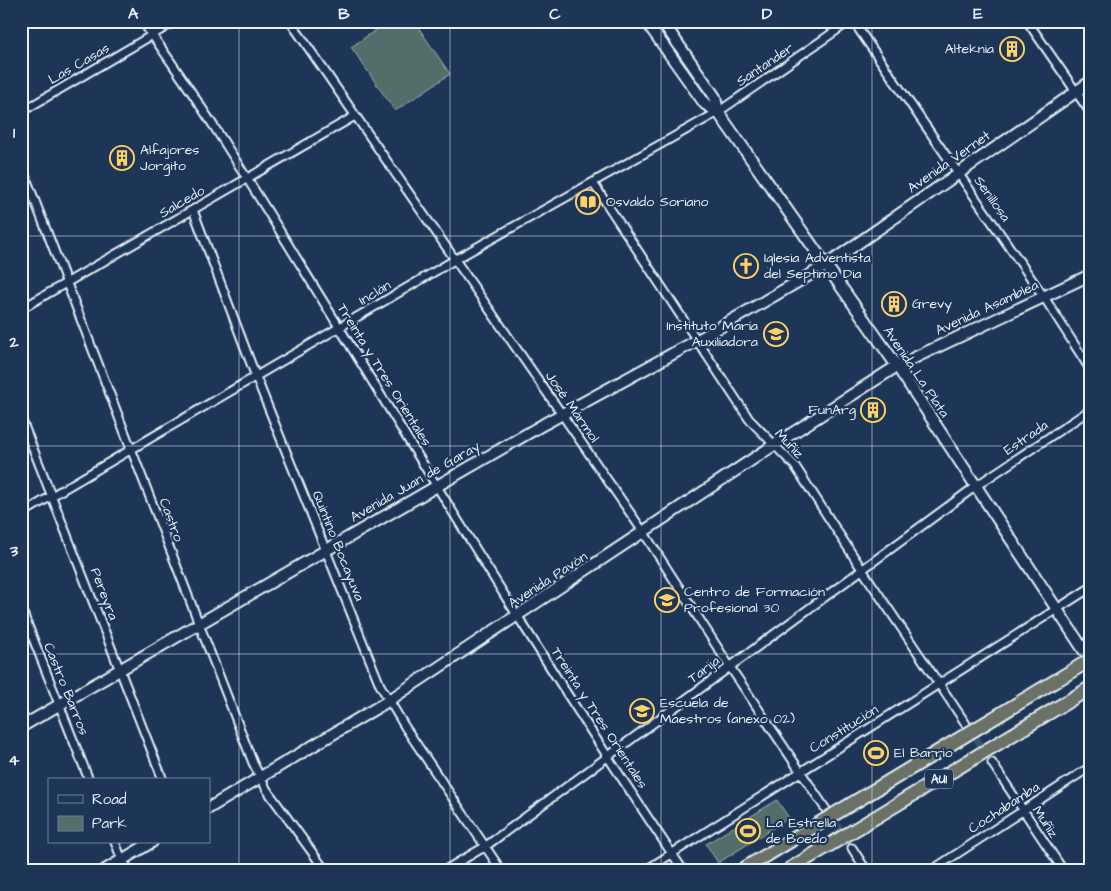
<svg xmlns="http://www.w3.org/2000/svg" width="1111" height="891" viewBox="0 0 1111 891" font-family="'Architects Daughter',sans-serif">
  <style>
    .green { fill: #536e6b; stroke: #9eb0b2 }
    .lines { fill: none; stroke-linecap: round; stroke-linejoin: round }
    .street-tunnel { stroke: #3b516f; stroke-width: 7; stroke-dasharray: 7 3.5; stroke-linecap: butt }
    .street-casing { stroke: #e8f1f8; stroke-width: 11 }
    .secondary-casing { stroke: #e8f1f8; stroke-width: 14 }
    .street { stroke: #1d3557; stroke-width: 7 }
    .secondary { stroke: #1d3557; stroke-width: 10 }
    .highway-bridge-casing { stroke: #e8f1f8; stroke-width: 16; stroke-linecap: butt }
    .highway-bridge { stroke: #6a7166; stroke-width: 12 }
    .grid { fill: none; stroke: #e8f1f8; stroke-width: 1; stroke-opacity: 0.55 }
    .labels { text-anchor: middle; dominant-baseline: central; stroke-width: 4.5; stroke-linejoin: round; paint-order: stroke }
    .shield { fill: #1d3557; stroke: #abb9c8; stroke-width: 1 }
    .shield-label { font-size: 12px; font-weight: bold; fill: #e8f1f8 }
    .poi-label { font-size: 14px; fill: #e8f1f8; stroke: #1d3557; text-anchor: start }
    .street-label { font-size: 14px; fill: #e8f1f8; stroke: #1d3557 }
    .neatline { fill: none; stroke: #e8f1f8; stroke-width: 2 }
    .grid-label { font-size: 16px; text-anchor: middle; font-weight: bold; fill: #e8f1f8 }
  </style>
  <rect width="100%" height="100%" fill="#1d3557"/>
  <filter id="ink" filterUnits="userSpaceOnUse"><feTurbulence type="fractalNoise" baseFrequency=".02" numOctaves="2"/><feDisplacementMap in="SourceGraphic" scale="10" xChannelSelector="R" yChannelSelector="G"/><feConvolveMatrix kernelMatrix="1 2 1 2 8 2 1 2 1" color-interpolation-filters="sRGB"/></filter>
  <g filter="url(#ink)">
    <!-- green -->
    <path class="green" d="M389,21H414L450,74L395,111L351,47Z
      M777,800L789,818L718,863L706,844Z"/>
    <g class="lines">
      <!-- street-tunnel -->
      <path class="street-tunnel" d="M971,730L992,763
        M830,815L852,848"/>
      <defs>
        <path id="street" d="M142,21C213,119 275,224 339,327C451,510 563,693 683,870
          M290,21L644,533L730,667L827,811
          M853,21L1044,297L1090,369
          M1027,21L1090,112
          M21,112L176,21
          M21,165L253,763L267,790L325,870
          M593,183L749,419L795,466L863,571L966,724
          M193,210L256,377L380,685L405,727L501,870
          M21,309L355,116
          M21,418L163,780
          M21,514L456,259L718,112L850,21
          M21,608L89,780
          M992,763L1063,870
          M115,842L122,860L129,870
          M852,848L866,870
          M445,870L486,846L976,486L1090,410
          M646,870L1090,588
          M932,870L1090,767"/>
        <path id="secondary" d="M646,21L705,104L718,112
          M662,21L715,97L718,112L897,366L1085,652
          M21,727L544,424L696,341L825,266L1090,82
          M209,808L388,701L774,445L897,366L1090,275
          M105,870L152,842"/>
      </defs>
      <!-- street casing -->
      <use href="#street" class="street-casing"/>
      <!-- secondary casing -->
      <use href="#secondary" class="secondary-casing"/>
      <!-- street -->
      <use href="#street" class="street"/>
      <!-- secondary -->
      <use href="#secondary" class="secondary"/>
      <defs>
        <path id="highway-bridge" d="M742,870L1090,660
          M788,870L1090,688"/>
      </defs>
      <!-- highway-bridge casing -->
      <use href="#highway-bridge" class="highway-bridge-casing"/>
      <!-- highway-bridge -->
      <use href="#highway-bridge" class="highway-bridge"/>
    </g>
  </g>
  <!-- grid -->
  <path class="grid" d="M239,21V870M450,21V870M661,21V870M872,21V870M21,236H1090M21,446H1090M21,654H1090"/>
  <!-- icons -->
  <defs>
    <symbol id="building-ring" viewBox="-11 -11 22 22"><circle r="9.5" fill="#1d3557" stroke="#ffd166" stroke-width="1.5"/><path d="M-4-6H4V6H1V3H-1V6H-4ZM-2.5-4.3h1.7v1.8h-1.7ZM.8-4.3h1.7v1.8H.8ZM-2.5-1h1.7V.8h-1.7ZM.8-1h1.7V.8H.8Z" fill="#ffd166"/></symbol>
    <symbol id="library-ring" viewBox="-11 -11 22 22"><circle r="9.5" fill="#1d3557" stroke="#ffd166" stroke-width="1.5"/><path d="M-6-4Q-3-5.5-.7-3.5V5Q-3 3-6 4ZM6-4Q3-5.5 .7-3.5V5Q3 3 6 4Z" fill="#ffd166"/></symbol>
    <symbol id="church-ring" viewBox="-11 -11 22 22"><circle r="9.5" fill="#1d3557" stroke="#ffd166" stroke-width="1.5"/><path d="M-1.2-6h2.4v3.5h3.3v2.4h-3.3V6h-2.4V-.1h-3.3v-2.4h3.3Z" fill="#ffd166"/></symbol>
    <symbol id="school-ring" viewBox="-11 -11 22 22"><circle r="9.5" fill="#1d3557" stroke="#ffd166" stroke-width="1.5"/><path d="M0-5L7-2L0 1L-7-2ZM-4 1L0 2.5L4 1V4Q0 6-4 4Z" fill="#ffd166"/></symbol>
    <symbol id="university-ring" viewBox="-11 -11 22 22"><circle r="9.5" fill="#1d3557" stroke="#ffd166" stroke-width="1.5"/><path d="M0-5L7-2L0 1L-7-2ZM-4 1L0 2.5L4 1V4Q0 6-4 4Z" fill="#ffd166"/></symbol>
    <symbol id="stadium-ring" viewBox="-11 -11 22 22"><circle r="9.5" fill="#1d3557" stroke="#ffd166" stroke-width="1.5"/><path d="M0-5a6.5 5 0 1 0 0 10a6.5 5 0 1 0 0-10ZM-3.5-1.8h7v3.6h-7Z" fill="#ffd166"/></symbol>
  </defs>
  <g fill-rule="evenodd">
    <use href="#building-ring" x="998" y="35" width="28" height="28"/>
    <use href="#building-ring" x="108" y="144" width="28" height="28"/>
    <use href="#library-ring" x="574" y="188" width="28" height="28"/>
    <use href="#church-ring" x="732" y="252" width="28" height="28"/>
    <use href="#building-ring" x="880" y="290" width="28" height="28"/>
    <use href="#school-ring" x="762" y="320" width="28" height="28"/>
    <use href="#building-ring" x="859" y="396" width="28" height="28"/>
    <use href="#school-ring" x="653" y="586" width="28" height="28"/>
    <use href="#university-ring" x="628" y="697" width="28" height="28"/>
    <use href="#stadium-ring" x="862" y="739" width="28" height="28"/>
    <use href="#stadium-ring" x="734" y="817" width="28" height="28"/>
  </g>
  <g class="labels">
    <!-- shield labels -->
    <rect class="shield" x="925" y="769.5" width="28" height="19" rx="4"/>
    <g class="shield-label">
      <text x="939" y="779">AU1</text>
    </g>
    <!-- poi labels -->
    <g class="poi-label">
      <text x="994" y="49" text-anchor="end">Alteknia</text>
      <text x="140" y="150">Alfajores<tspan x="140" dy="16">Jorgito</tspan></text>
      <text x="606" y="202">Osvaldo Soriano</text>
      <text x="764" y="258">Iglesia Adventista<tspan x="764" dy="16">del Septimo Dia</tspan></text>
      <text x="912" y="304">Grevy</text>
      <text x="758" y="326" text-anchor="end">Instituto María<tspan x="758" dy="16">Auxiliadora</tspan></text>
      <text x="856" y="410" text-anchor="end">FunArg</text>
      <text x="684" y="592">Centro de Formación<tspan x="684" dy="16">Profesional 30</tspan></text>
      <text x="660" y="703">Escuela de<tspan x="660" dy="16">Maestros (anexo 02)</tspan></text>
      <text x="894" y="753">El Barrio</text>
      <text x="766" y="823">La Estrella<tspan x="766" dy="16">de Boedo</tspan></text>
    </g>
    <!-- street labels -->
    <g class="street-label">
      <text transform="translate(79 64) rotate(-30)">Las Casas</text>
      <text transform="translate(765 65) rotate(-34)">Santander</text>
      <text transform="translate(949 162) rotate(-35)">Avenida Vernet</text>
      <text transform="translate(992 199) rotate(55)">Senillosa</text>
      <text transform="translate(182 202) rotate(-30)">Salcedo</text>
      <text transform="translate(375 293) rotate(-31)">Inclán</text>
      <text transform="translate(987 308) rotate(-25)">Avenida Asamblea</text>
      <text transform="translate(916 372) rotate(56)">Avenida La Plata</text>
      <text transform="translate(384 375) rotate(58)">Treinta y Tres Orientales</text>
      <text transform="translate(572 407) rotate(55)">José Mármol</text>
      <text transform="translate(1026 438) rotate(-34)">Estrada</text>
      <text transform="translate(789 444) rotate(46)">Muñiz</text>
      <text transform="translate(415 482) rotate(-30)">Avenida Juan de Garay</text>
      <text transform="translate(171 520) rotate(69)">Castro</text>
      <text transform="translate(338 546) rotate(68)">Quintino Bocayuva</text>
      <text transform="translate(548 580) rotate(-33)">Avenida Pavón</text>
      <text transform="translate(104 594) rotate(69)">Pereyra</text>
      <text transform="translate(704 670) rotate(-37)">Tarija</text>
      <text transform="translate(66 689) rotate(68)">Castro Barros</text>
      <text transform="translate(599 718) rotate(57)">Treinta y Tres Orientales</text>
      <text transform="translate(844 729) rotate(-32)">Constitución</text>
      <text transform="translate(1004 808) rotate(-33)">Cochabamba</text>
      <text transform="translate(1045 822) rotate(56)">Muñiz</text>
    </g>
  </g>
  <!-- margin -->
  <rect width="1111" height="891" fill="none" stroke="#1d3557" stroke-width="55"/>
  <!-- legend -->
  <rect x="48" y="778" width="162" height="65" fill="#1d3557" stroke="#6e8097"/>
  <rect x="58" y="795" width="25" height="8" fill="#1d3557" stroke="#6e8097"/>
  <text x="92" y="804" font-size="15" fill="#e8f1f8">Road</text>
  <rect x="58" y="816" width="25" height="15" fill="#536e6b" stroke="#6e8097"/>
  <text x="92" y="828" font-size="15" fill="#e8f1f8">Park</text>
  <rect x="28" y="28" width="1056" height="836" class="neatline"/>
  <g class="grid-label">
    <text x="133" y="19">A</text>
    <text x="344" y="19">B</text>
    <text x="555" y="19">C</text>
    <text x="767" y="19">D</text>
    <text x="978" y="19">E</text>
    <text x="14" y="138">1</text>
    <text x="14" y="347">2</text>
    <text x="14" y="556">3</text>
    <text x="14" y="765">4</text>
  </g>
</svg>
